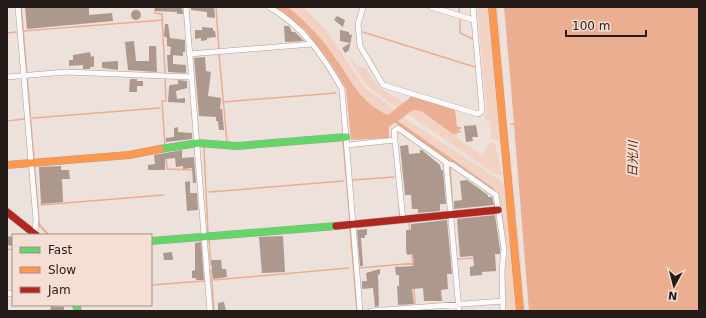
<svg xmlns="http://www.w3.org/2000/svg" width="706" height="318" viewBox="0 0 706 318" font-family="'DejaVu Sans','Noto Sans JP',sans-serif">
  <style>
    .green { fill: #f2d2c2 }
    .water { fill: #ebae90 }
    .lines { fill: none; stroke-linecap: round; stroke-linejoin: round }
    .stream { stroke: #ebae90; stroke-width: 1.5 }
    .building { fill: #ad988e }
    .street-casing { stroke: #a9a09b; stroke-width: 6 }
    .fast-casing { stroke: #a9a09b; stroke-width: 8 }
    .slow-casing { stroke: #a9a09b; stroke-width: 8 }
    .jam-casing { stroke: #a9a09b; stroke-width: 8 }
    .street { stroke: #fcfafa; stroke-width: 5 }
    .fast { stroke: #63d668; stroke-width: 7 }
    .slow { stroke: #ff974d; stroke-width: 7 }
    .jam { stroke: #b3261e; stroke-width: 7 }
    .labels { text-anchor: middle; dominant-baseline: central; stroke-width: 4; stroke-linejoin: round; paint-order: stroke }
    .water-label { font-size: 12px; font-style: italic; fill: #582506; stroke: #f5ded3 }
  </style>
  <rect width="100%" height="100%" fill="#ede1db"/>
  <!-- green -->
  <path class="green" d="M288,7H303L308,11L328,32L364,87L395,110L388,115C360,102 352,82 336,59C323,39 307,23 288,7Z
    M477,7H490L505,167L499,142L491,139L490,121H486L484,115H487Z
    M495,7H498L506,112H503Z
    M349,59L353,60L358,66L366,69L379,87L404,103L397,108L366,85Z
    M413,110L421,111L453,134L458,133V139L482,155L490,142L495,144L502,175L495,174L408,114Z
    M403,117L499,180L507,189L517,311H506L504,272L508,255L498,191L398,121Z
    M505,135H508L517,216H514Z
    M514,221H517L525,310H522Z"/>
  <!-- water -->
  <path class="water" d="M20,7H22L40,224L50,235H47L38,225Z
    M275,7H288C307,23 323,39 336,59C352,82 361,103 388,115L412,96L455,110L457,127H461V129L458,130L462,132L453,134L421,111L413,110L398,121L495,189L494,190L453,162H449L397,124L394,123L389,127V138L351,140L346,89L331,64L305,30Z
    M504,7H699V311H529L514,125H510V124L514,123Z"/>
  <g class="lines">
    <!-- stream -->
    <path class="stream" d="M155,7V13L162,14L165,74
      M216,7L219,49
      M459,7V13
      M460,19V33L473,39
      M23,31L163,20
      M363,32L475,67
      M7,33L17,32
      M219,54L227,142
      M223,102L336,93
      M33,118L160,108
      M7,121L24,119
      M343,140L350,222
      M165,145L162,101H166L165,78
      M204,147L208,234
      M166,157L167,169L193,170
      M450,167L453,213
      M352,180L394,177
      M209,192L343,181
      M41,205L164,195
      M399,205L400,217
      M409,223L410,231
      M350,228L357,310
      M209,239L211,265
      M7,249L13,250
      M412,252L413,267
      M456,259L475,258
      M359,268L416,263
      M211,269L214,311
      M214,280L349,268
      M151,285L204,281
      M414,288L415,304
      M461,306L462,311
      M416,310V311"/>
  </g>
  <!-- building -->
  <path class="building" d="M25,7H89V15L112,13L113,21L27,29Z
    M155,7H182L183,14H177V12L155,11Z
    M191,7H214L215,18L207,17V12L191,10Z
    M131 15a5 5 0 1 1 10 0a5 5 0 1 1-10 0Z
    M337,16L345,20L343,27L334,20Z
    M165,24H168L170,38L185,40V52H183V56L170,55L171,47L167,46V38L164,36Z
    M284,26H289L292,32H295L304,41L285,42Z
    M202,27L213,28V31H215L216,37L207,38V40L201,41V38L195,39V30H202Z
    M340,30L349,32V34L352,35L349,50L345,53L342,48L350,43L340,41Z
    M134,41L136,61H149V46H156L157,72L128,70L125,42Z
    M90,52L91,57L94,56V67H90V69H83V65L69,66V60H73V55Z
    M167,55H173V64L186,65V73L168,72Z
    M205,57L206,71L211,72L208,96L221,98L220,109H222L224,130H219L218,121H216V117L199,116L194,58Z
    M118,61V70L102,68V62Z
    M130,79H137V81H143V86H137V92H129Z
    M178,80L187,81V88L176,91L177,99L185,98V103L168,102L169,87L170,85L178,84Z
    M476,125L478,137H472L473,141L466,142L464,126Z
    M178,127V132L192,133V139L166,142V138L174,137V128Z
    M408,145L409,154L420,153V150H422L440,165L441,170H443L446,204H440V211L418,213V209H412L411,195H405L400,146Z
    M182,150V158L194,157L196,183H193L192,168L183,169V166L176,167L175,158L165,159V170H148V165L155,164L154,155Z
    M61,166V170H69L70,179H62L63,202L41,204L39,167Z
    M467,180L488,195V197H492L494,205L454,209V201L462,200L460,181Z
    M190,181V193H197L198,210L187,211L185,182Z
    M495,215L500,249V254H495L496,271L482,272V275L470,276V267L474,266L473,256L460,257L457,219Z
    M447,220L452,274H447L448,289L441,290L442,301H424L423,288L412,289L414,304L398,305L397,286H399V275H396L395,267L414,266L413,254L407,255L406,251V230H411V224Z
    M367,229V235H365V238H361L363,266H360L357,230Z
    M7,236L13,237L12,246L7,245Z
    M283,236L285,272L262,273L259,237Z
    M201,242L204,280H196V278H192V271L195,270V243Z
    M172,252L173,260H164L163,253Z
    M211,260H221L222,269H226L227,277L213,279Z
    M380,269V274L378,275L379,306L375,307L373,288L362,289V281H367L366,273Z
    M224,302L226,311H218V303Z
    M51,306L64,307V311H50Z"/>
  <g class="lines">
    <defs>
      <path id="street" d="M18,7L36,220L35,233
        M186,7L210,311
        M269,7C302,25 324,57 342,89L360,311
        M363,7L358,24L360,46L383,85L478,114L482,111L473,7
        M431,7L474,20
        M189,54L312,44
        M7,77L66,72L191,77
        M347,145L395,140
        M446,164H451L496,195L504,249L502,271L503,311
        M403,220L394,131L398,128L446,162L459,311
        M7,293L13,294
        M371,311L503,301"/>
      <path id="fast" d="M160,149L198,143L237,146L346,137
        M151,241L336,226
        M76,305L78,311"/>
      <path id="slow" d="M492,7L520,311
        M7,165L129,155L160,149"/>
      <path id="jam" d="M7,212L36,235
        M336,226L498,210"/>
    </defs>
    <!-- street casing -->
    <use href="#street" class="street-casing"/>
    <!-- fast casing -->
    <use href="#fast" class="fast-casing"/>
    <!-- slow casing -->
    <use href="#slow" class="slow-casing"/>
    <!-- jam casing -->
    <use href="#jam" class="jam-casing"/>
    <!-- street -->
    <use href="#street" class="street"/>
    <!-- fast -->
    <use href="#fast" class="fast"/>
    <!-- slow -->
    <use href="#slow" class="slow"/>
    <!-- jam -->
    <use href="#jam" class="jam"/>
  </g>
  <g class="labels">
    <!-- water labels -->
    <g class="water-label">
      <text transform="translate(633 159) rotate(-89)">日光川</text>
    </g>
  </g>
  <!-- border -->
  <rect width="706" height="318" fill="none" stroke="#241c18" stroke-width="16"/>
  <!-- legend -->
  <rect x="12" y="234" width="140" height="72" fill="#f5ded3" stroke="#a19088"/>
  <rect x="20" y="247" width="20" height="6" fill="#63d668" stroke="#a19088"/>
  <text x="48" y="254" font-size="12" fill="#241c18">Fast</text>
  <rect x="20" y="267" width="20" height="6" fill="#ff974d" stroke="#a19088"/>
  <text x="48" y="274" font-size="12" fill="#241c18">Slow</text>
  <rect x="20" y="287" width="20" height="6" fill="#b3261e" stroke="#a19088"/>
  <text x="48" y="294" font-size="12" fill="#241c18">Jam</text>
  <!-- north arrow -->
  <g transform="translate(674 286) rotate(187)" stroke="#f5ded3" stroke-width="3" paint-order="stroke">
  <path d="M0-3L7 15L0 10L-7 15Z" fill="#241c18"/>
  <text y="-6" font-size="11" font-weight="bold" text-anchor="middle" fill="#241c18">N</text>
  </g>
  <!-- scale -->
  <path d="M566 30v6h80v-6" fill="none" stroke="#241c18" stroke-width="2"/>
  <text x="572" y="30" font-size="12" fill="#241c18" stroke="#f5ded3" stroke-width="3" paint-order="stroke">100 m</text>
</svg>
